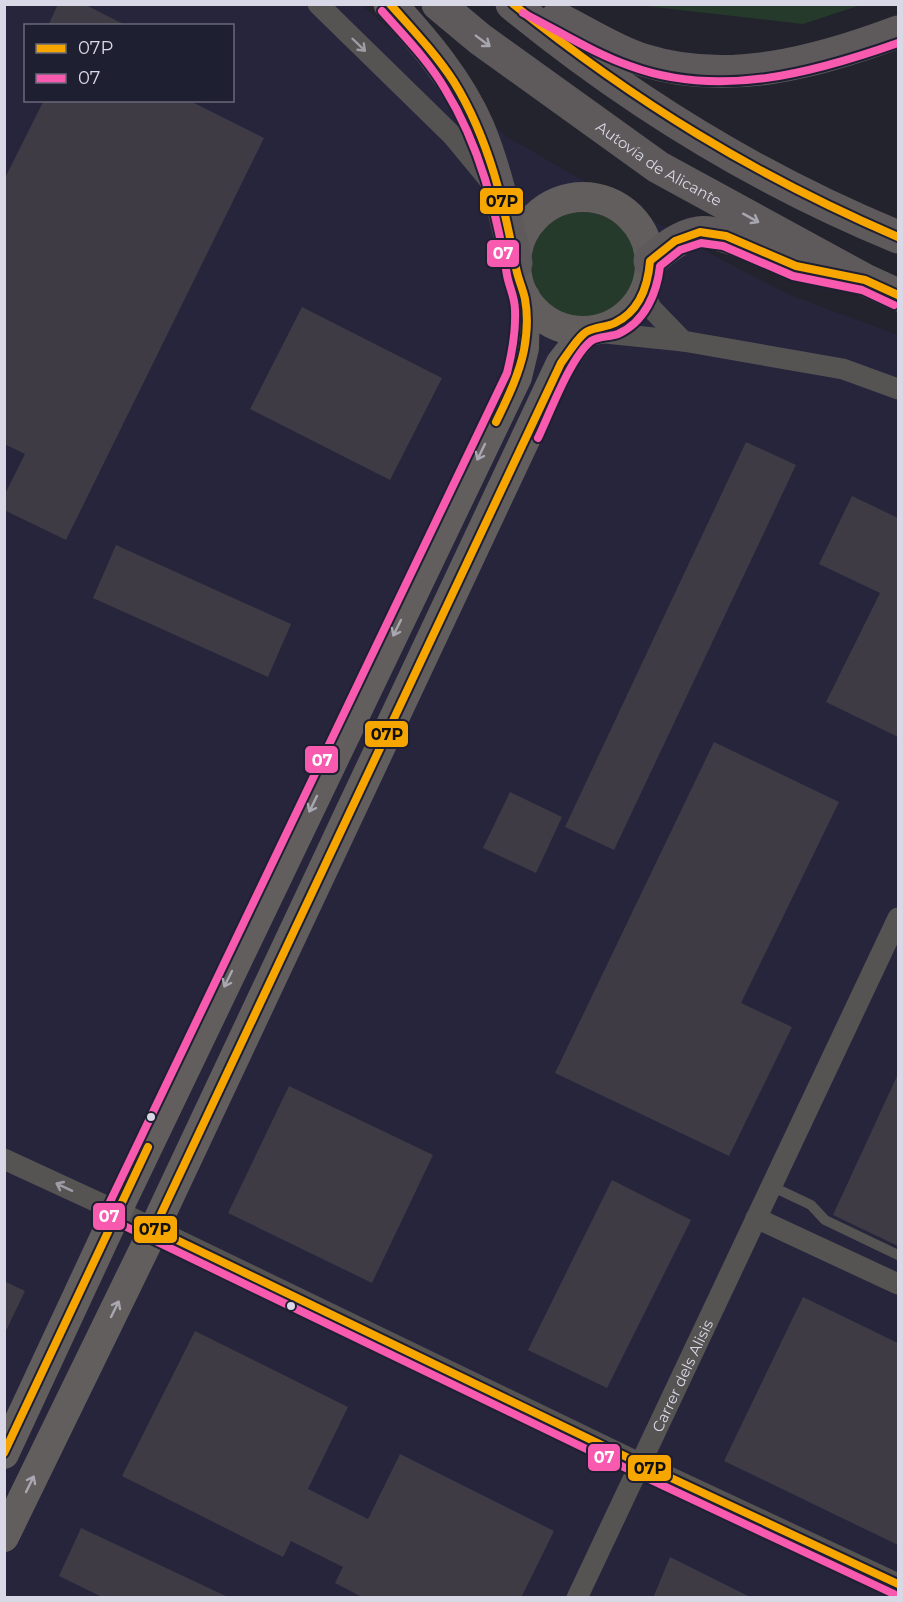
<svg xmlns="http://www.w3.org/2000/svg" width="903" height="1602" viewBox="0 0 903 1602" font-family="Montserrat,sans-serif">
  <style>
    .built { fill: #26253c; fill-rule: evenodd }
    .green { fill: #253a2b }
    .building { fill: #3e3b44 }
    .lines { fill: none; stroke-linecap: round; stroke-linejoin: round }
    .lane { stroke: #565353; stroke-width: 10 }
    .street { stroke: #565353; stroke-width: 21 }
    .secondary { stroke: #625e5e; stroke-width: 30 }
    .highway { stroke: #5e5a5c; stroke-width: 33 }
    .bus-1-casing { stroke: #1f1f32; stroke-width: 12 }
    .bus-2-casing { stroke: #1f1f32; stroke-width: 12 }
    .bus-1 { stroke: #f7a600; stroke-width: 8 }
    .bus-2 { stroke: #f75aaf; stroke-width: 8 }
    .oneway { stroke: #a7a6af }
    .oneway2 { stroke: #9e9ca4 }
    .oneway3 { stroke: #a9a7b0 }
    .bus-dot { fill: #d8d8e6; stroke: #1f1f32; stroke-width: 2 }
    .labels { text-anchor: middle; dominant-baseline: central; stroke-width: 4.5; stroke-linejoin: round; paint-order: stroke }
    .street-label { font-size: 15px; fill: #d8d8e6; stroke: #1f1f32 }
    .line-badge { stroke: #1f1f32; stroke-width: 2 }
    .badge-label { font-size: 16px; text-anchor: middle; font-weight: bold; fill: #fff }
    .pale-badge-label { font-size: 16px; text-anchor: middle; font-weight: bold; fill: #111 }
  </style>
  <rect width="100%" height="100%" fill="#23232e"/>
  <!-- built -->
  <path class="built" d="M5,5H362L507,137L715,256L787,294L898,335V1597L5,1598ZM26,26H232V100H26Z"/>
  <!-- green -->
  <path class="green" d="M637,5H861L803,24Z
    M530 265a53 53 0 1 1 106 0a53 53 0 1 1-106 0Z"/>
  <!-- building -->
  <path class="building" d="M58,4H84L127,26H48Z
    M44,100H188L264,138L66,540L4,510V496L25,454L4,444V180Z
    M302,307L442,378L390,480L250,409Z
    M746,442L796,465L614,850L565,827Z
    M852,496L898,518V737L826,702L880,593L819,564Z
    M116,545L291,624L268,677L93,598Z
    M714,742L839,802L741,1003L792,1027L729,1156L555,1073Z
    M510,792L562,817L536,873L483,848Z
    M898,1074V1246L833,1215Z
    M289,1086L433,1155L372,1283L228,1213Z
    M612,1180L691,1220L607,1388L528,1350Z
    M4,1281L25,1291L4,1335Z
    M803,1297L898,1343V1545L724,1461Z
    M195,1331L348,1407L308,1489L368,1519L400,1454L554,1531L521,1598H364L335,1583L343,1567L291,1541L283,1557L122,1476Z
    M81,1528L230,1598H104L59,1576Z
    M670,1557L752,1598H653Z"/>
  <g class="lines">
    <!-- lane -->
    <path class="lane" d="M771,1186L811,1205L825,1220L898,1255"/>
    <!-- street -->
    <g class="street">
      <path d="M318,4L453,136L491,182"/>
      <path d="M644,292L651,308L683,341"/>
      <path d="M586,331L683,341L843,369L898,389"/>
      <path d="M4,1159L134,1219L639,1463L898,1584"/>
      <path d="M756,1218L898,1284"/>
      <path id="s1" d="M577,1598L898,918"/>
    </g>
    <!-- secondary -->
    <path class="secondary" d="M516 264a67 67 0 1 1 134 0a67 67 0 1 1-134 0Z
      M4,1454L117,1211L517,377L524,348L525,297
      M4,1537L154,1229L561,363L586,331"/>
    <!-- highway -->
    <g class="highway">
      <path d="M390,4C424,41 458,81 478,127C496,170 506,218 516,263"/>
      <path id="s2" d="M438,4L480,39L658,167L865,280L898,295"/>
      <path d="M512,4C628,99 759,180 898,237"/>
      <path d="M557,18C586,32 612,50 643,60C728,87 818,62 898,32"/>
      <path d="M650,261C665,249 679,236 698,233C723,228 784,263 813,269"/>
    </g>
    <defs>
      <path id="bus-1" d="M390,4C413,30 436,54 454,82C489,139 504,204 516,268C518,279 523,289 525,299C528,315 527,334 524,350C519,375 507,399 496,422
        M513,4C635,102 754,175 898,237
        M898,295L865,280L796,266L726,236L700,232L675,241L650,261C648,286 640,311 615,323C607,327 596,327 588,331C580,334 567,355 561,363L154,1229L639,1463L898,1584
        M4,1453L148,1147"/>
      <path id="bus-2" d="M382,11C404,36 428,60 445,89C480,146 496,210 507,275C509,287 515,297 515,310C516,332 512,353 507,373L108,1206L107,1214L112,1220L634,1472L894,1594
        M523,13C559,31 593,53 630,66C719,99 813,73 898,43
        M538,438C550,413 570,358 591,341C598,336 610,337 618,334C645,322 657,293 660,266L680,250L701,243L723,246L793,276L862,290L894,305"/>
    </defs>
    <!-- bus-1 casing -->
    <use href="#bus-1" class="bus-1-casing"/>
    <!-- bus-2 casing -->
    <use href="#bus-2" class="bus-2-casing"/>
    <!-- bus-1 -->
    <use href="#bus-1" class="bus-1"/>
    <!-- bus-2 -->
    <use href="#bus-2" class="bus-2"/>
  </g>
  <!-- one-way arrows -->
  <defs><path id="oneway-shaft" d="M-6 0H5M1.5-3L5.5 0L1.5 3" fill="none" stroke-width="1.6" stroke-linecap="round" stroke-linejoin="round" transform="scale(1.5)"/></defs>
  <g class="oneway">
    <use href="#oneway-shaft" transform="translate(483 41) rotate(37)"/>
    <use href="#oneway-shaft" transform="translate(751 218) rotate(29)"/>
  </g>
  <g class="oneway2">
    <use href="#oneway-shaft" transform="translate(359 45) rotate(44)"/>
    <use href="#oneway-shaft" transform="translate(64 1187) rotate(-155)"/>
  </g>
  <g class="oneway3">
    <use href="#oneway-shaft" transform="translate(481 452) rotate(116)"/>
    <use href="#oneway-shaft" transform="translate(397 628) rotate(116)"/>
    <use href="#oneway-shaft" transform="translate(313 804) rotate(116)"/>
    <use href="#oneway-shaft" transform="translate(228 979) rotate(116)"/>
    <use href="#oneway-shaft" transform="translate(115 1309) rotate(-64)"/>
    <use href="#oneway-shaft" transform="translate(30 1484) rotate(-64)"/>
  </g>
  <!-- markers -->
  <g class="bus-dot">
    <circle cx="151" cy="1117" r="5"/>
    <circle cx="291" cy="1306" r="5"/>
  </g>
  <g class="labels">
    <!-- street labels -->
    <g class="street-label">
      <text stroke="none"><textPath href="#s2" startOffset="273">Autovía de Alicante</textPath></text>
      <text stroke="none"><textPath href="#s1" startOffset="246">Carrer dels Alisis</textPath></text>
    </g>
  </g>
  <g class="line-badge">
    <rect x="479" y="187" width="45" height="28" rx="6" fill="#f7a600"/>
    <rect x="486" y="239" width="34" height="29" rx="6" fill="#f75aaf"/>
    <rect x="364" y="720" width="45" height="28" rx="6" fill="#f7a600"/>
    <rect x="304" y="745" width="35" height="29" rx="6" fill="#f75aaf"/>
    <rect x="92" y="1202" width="34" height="29" rx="6" fill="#f75aaf"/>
    <rect x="133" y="1215" width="45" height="29" rx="6" fill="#f7a600"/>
    <rect x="587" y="1443" width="34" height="29" rx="6" fill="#f75aaf"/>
    <rect x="627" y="1454" width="45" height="28" rx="6" fill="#f7a600"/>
  </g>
  <g class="badge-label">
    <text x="503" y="259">07</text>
    <text x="322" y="766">07</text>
    <text x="109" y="1222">07</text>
    <text x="604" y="1463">07</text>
  </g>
  <g class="pale-badge-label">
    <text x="502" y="207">07P</text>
    <text x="387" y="740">07P</text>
    <text x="155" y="1235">07P</text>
    <text x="650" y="1474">07P</text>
  </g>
  <!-- border -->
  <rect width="903" height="1602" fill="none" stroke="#d8d8e6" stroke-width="12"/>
  <!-- legend -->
  <rect x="24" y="24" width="210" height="78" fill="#1f1f32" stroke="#69697a" stroke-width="1.5"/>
  <rect x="36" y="44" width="30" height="9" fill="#f7a600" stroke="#69697a" stroke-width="1.5"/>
  <text x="78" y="54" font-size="18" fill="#d8d8e6">07P</text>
  <rect x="36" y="74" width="30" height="9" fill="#f75aaf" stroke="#69697a" stroke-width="1.5"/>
  <text x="78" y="84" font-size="18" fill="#d8d8e6">07</text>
</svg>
